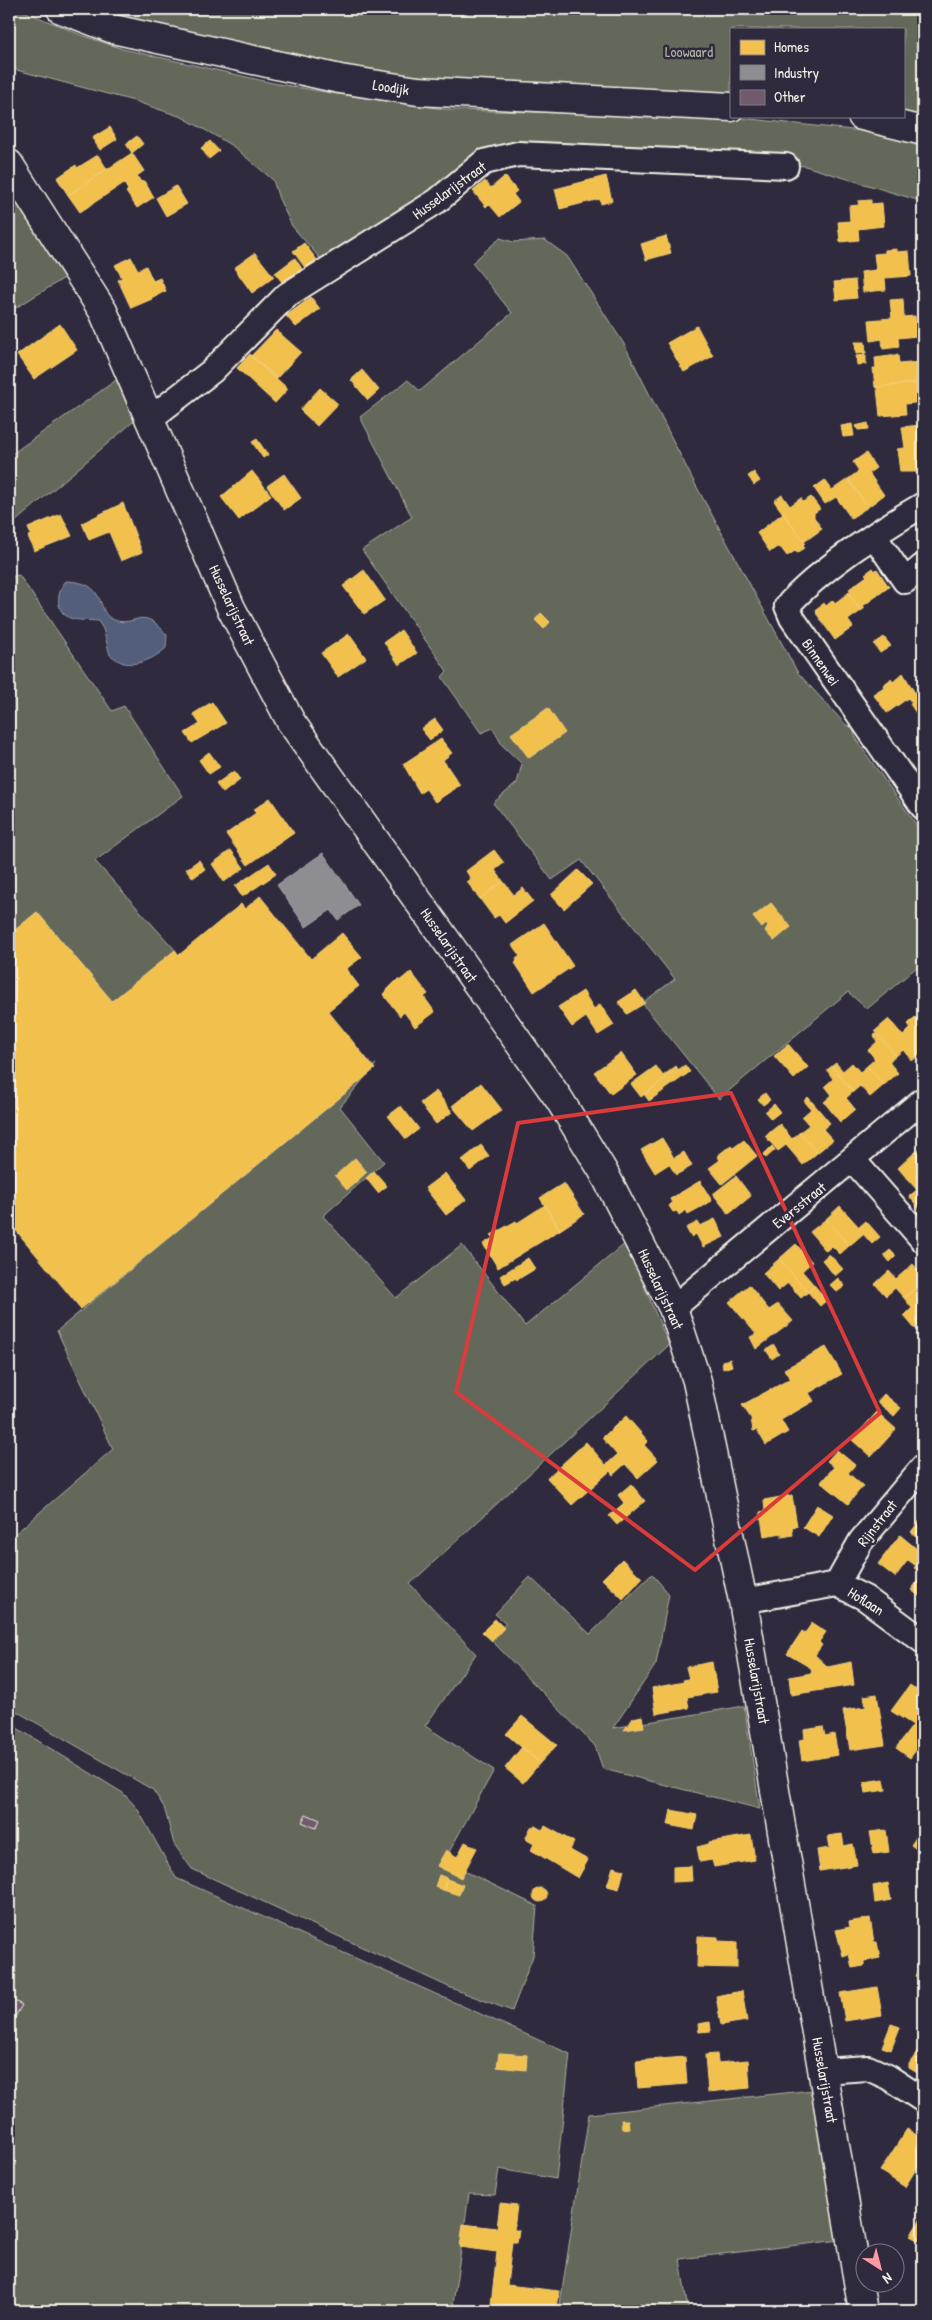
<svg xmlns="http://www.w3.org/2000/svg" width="932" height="2320" viewBox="0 0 932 2320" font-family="'Patrick Hand',sans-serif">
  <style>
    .green { fill: #64685a; stroke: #acaca1 }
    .water { fill: #525e7a; stroke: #9399a6 }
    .homes { fill: #f2c14e; stroke: #f3cf7c }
    .industry { fill: #8d8d92; stroke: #acabac }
    .building { fill: #715a6d; stroke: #f4f1e8 }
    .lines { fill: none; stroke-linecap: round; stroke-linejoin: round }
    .street-casing { stroke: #f4f1e8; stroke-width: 28 }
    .secondary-casing { stroke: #f4f1e8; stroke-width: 31 }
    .street { stroke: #2f2a3d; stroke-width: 24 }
    .secondary { stroke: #2f2a3d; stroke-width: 28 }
    .marked { fill: none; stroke: #d93c3b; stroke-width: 4; stroke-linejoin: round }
    .labels { text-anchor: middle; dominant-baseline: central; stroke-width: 5; stroke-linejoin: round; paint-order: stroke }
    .park-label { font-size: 15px; fill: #b3b3a8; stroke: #2f2a3d }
    .street-label { font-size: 15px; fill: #f4f1e8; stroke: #2f2a3d }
  </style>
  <rect width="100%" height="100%" fill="#2f2a3d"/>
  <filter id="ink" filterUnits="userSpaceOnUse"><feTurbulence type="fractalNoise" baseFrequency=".02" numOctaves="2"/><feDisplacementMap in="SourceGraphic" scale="10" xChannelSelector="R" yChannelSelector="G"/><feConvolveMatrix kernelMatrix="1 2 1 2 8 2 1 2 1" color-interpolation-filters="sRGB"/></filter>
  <g filter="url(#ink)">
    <!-- green -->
    <path class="green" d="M9,9H19L81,35L123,49L273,83L331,93L451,110L732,117L880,133L923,146V193L917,200L805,166L508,144L395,221L324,263L292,226L279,199L273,180L234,147L214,135L182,117L134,101L9,68Z
      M81,9H923V121L903,116V29H731V95L455,81L336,66Z
      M18,197L66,277L9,312V206Z
      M500,238L513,242L545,240L567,256L624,344L693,480L798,673L846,725L853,727L855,736L864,751L923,834V962L867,1009L848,992L719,1099L642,1003L675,979L581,860L552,880L493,803L517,783L522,764L502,745L493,728L481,733L442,677L447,671L362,550L412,517L360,417L408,380L420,391L512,313L472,263Z
      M119,378L137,414L133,422L9,527V456Z
      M19,575L112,711L124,706L183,796L95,861L177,952L112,1001L37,912L9,935V577Z
      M376,1064L340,1107L384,1162L323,1216L396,1298L462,1245L525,1326L626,1243L669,1345L410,1584L476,1654L425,1726L494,1770L444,1861L537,1906L533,1956L512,2011L451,1988L192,1869L174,1844L164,1807L153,1790L9,1707V1539L113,1449L57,1331Z
      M652,1574L669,1594L656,1664L613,1728L744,1706L760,1809L603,1769L595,1746L491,1640L506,1623L495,1614L530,1577L590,1634Z
      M9,1723L123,1793L137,1808L176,1878L570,2054L556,2179L499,2169L495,2195L469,2194L453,2304L494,2311H9Z
      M813,2090L840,2240L680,2259L688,2311H559L589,2114Z"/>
    <!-- water -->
    <path class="water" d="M66,581C109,582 95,611 112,619C136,630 140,602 167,635L166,648C155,658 139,666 124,663C119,662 114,657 110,655L103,629L98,621C90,620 77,621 70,618C54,611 57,591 66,581Z"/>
    <!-- homes -->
    <path class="homes" d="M110,127L117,139L100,150L92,138Z
      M137,136L143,144L132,153L126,144Z
      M210,141L219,151L209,159L201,148Z
      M132,153L144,171L137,176L141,182L144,181L154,197L137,208L126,192L128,190L124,183L80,212L68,195Z
      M98,155L107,169L68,195L57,178L76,165L77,168Z
      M505,176L517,191L513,194L519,202L500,217L489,204L486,207L473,191L485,181L491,188Z
      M606,176L612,201L601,204L600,199L560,209L555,189Z
      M176,186L187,204L166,216L156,198Z
      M871,200V204L882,203L884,226L858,229L859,240L840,242L838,222L850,221L849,206L859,205L858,201Z
      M666,236L671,253L646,260L641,244Z
      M304,243L317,260L306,269L293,251Z
      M897,249V252L909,251L911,276L885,278L886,290L863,292L861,272L876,270L874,254L885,253V250Z
      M255,253L274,277L252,293L234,268Z
      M131,257L138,270L146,266L153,281L160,278L166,291L151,298L152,299L131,308L118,280L122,278L115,265Z
      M295,258L304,272L285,286L275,273Z
      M855,280L857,298L836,300L834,282Z
      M311,297L320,309L296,327L286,316Z
      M903,299L904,317L915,316L917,336L898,338L899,347L883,349L882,339L871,341L869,320L892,318L890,300Z
      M60,324L77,350L34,379L17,355Z
      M697,326L713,356L684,372L667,343Z
      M276,330L301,352L276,379L251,356Z
      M855,342H865L866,353L856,354Z
      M250,354L288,389L275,403L237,368Z
      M866,355V364L857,365L856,356Z
      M898,355L899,364L921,362L923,382L875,387L873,368H876L875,358Z
      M362,370L379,390L368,400L351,380Z
      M923,382V402L905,404L906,414L880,416L877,388L875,387Z
      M320,388L338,404L317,426L300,410Z
      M868,423L869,429L858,430L855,426Z
      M852,424L854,436L843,437L841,426Z
      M920,425L921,446L923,445V472H900L897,449L905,448L902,427Z
      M257,439L268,455L263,458L252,442Z
      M866,453L876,468L869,473L884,495L868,507L848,479L859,471L853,462Z
      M252,471L271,495L239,520L221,497Z
      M754,472L760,481L754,485L748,476Z
      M284,474L301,498L284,510L267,486Z
      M848,479L868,507L851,518L836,497L825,504L814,488L825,480L832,490Z
      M782,495L790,506L801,498L803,502L811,497L820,509L814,513V517L822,529L804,542L774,501Z
      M123,503L142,552L121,561L109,532L89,540L82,523Z
      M782,511L805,543L803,545L805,548L797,553L795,551L787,556L781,548L777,547L770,552L757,533L783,513Z
      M61,514L72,536L34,551L28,536L31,535L28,528Z
      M873,568L875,571L877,569L889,587L863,606L865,608L861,611L848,593L851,591L849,589L867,576L865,574Z
      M364,570L385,600L364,614L343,586Z
      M848,593L861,611L848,620L853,627L835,640L816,613L817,612L816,609L824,603L826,606L833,600L835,603Z
      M541,613L550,622L544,629L535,620Z
      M401,630L417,653L399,665L384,642Z
      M349,634L366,658L338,677L321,653Z
      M884,637L891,646L880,653L874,644Z
      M903,673L918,698L923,695L922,722L910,704L912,703L908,698L887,713L873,694L884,687L883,685L891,679L893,682Z
      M212,702L226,723L192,743L185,733L200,724L193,714Z
      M548,708L565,733L529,758L511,734Z
      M435,719L443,730L430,740L421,729Z
      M441,739L452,753L443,760L460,785L435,802L426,789L420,793L403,764Z
      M209,752L220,767L209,774L199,760Z
      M234,771L240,780L223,793L216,784Z
      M270,798L294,833L248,865L226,834L256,813L253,810Z
      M231,850L244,868L224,882L212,864Z
      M494,850L504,863L495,870L503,881L480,899L467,882L471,879L466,871Z
      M199,860L205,869L193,878L186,869Z
      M269,863L276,874L242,897L235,886Z
      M578,870L592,884L564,909L551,895Z
      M503,881L514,895L523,888L533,901L505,923L499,915L494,918L480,899Z
      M260,896L311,959L342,933L362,957L346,969L359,986L328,1011L375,1069L81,1309L9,1222L17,1216L9,1205V935L37,912L112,1001L175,950L179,955L241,904L245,909Z
      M771,903L791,927L774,941L765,931L768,927L766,924L762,928L753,917Z
      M544,923L573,966L534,992L515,963L517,961L516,959L520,956L512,945Z
      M411,972L428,994L424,997L435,1012L415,1027L404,1012L400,1016L383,994L398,979L399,981Z
      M636,990L645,1003L627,1014L618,1002Z
      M583,991L594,1009L600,1004L614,1025L598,1035L586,1017L572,1027L558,1007Z
      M915,1017L923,1027V1038L921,1040L923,1052L912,1061L903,1050L896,1056L875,1031L889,1019L903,1036L911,1028L908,1024Z
      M877,1034L896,1056L889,1062L898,1073L884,1085L867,1066L875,1059L868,1050L877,1042L874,1035Z
      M788,1044L808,1067L794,1079L774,1056Z
      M621,1053L637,1075L611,1094L594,1072Z
      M836,1063L843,1071L852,1063L860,1072L867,1066L884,1085L870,1097L860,1086L853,1092L832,1066Z
      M685,1065L690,1072L649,1101L644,1094Z
      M656,1066L663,1076L676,1066L678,1069L641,1097L631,1084Z
      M832,1066L853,1092L846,1098L855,1109L840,1122L824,1102L832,1095L825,1086L833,1079L827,1070Z
      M481,1083L502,1110L473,1131L452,1106Z
      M436,1091L452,1112L436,1124L420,1103Z
      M765,1093L770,1100L763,1105L758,1099Z
      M808,1097L830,1123L823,1129L833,1140L817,1153L800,1132L809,1125L802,1117L811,1109L804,1101Z
      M774,1104L780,1112L771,1119L765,1112Z
      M401,1106L419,1129L406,1139L388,1116Z
      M780,1124L792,1139L800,1132L817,1153L803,1165L786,1145L778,1151L765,1136Z
      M662,1138L674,1158L684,1152L692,1166L676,1175L669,1164L655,1173L641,1150Z
      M744,1140L757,1156L722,1184L709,1168L720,1160L717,1156L731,1145L733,1148Z
      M481,1145L489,1156L470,1171L462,1160Z
      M772,1146L775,1150L766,1158L763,1155Z
      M923,1146V1166L913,1154Z
      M913,1154L923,1166V1178L921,1180L923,1183L922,1212L909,1196L917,1190L898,1168Z
      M355,1158L367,1172L347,1190L335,1176Z
      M374,1171L387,1186L378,1193L366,1178Z
      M445,1173L466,1200L446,1215L425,1188Z
      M736,1176L751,1196L729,1214L713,1194Z
      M700,1181L712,1201L688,1214L686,1210L679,1215L677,1211L673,1212L669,1206L672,1203L670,1199Z
      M564,1183L584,1214L560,1230L540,1198Z
      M545,1205L560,1230L498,1268L483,1244L493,1238L491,1235L516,1221L517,1223Z
      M840,1206L859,1227L866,1221L880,1237L872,1244L863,1234L849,1246L826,1219Z
      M715,1219L724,1237L703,1247L696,1234L691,1237L686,1228L698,1222L700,1226Z
      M826,1219L849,1246L840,1254L832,1246L826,1251L810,1232Z
      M796,1244L812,1262L802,1271L815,1286L808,1292L779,1259Z
      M890,1250L896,1256L890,1262L884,1255Z
      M829,1254L843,1269L835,1276L822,1260Z
      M528,1258L535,1269L517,1280L516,1278L505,1284L500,1276Z
      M779,1259L808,1292L801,1298L788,1283L778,1291L763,1273Z
      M913,1264L923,1276V1281L904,1298L895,1288L886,1296L875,1284L889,1271L896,1279Z
      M838,1278L845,1286L837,1292L830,1285Z
      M923,1281V1321L915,1329L904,1316L912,1308L904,1298Z
      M749,1285L769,1310L778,1304L793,1321L756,1349L750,1337L756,1334L729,1302Z
      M815,1286L827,1300L820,1306L808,1292Z
      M774,1345L779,1354L772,1359L766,1350Z
      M826,1347L842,1374L809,1393L814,1401L781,1420L788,1432L766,1445L757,1430L753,1431L751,1418L742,1405L790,1379L784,1369Z
      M730,1359L732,1366L723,1369L722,1361Z
      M884,1394L901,1408L894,1416L877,1402Z
      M877,1412L896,1429L871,1457L852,1440Z
      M626,1416L648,1441L644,1445L658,1460L638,1478L625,1464L613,1475L610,1471L572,1505L547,1478L586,1442L606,1465L617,1455L602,1438Z
      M837,1450L855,1465L848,1473L863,1486L848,1504L821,1482L834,1467L827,1461Z
      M631,1484L645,1501L617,1525L609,1516L624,1503L618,1495Z
      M792,1495L797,1526L792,1527L793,1535L782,1537V1533L764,1536L760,1512L765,1511L764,1500Z
      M817,1505L833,1515L819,1537L803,1527Z
      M921,1519L923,1521V1542L911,1532Z
      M900,1535L923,1554L915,1565L908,1560L895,1577L878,1564Z
      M923,1556V1599L911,1590L923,1574L914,1568Z
      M622,1559L642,1578L623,1599L602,1579Z
      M495,1619L504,1628L492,1641L482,1632Z
      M812,1623L826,1632L819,1642L822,1645L815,1655L828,1667L851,1662L854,1685L791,1695L789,1677L812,1673L811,1668L787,1654L802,1631L805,1633Z
      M712,1662L717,1692L687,1697L689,1708L656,1714L652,1688L684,1682L683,1680L689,1679L686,1667Z
      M910,1685L923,1695V1725L919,1730L923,1734V1741L910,1758L896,1748L913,1725L891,1711Z
      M877,1694L885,1745L850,1750L843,1710L866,1707L864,1696Z
      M522,1716L557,1745L540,1763L506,1734Z
      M642,1716L644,1727L624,1730L633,1718Z
      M823,1727L825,1736L834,1734L838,1755L802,1761L799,1740L805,1739L804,1730Z
      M522,1747L540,1763L523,1783L505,1768Z
      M884,1779L886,1790L866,1793L864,1782Z
      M671,1810L697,1815L694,1830L668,1825Z
      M535,1826L542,1830L545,1826L574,1842L570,1850L588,1860L578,1878L531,1850L534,1844L527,1840L526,1837L531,1827Z
      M886,1830L889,1852L874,1854L870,1832Z
      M842,1834L844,1846L853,1844L857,1865L820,1871L817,1850L830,1848L828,1836Z
      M751,1835L755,1860L714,1867L712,1860L700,1862L697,1847L709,1844V1842Z
      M917,1836L923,1841V1854L911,1845Z
      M465,1842L477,1848L461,1878L437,1866L446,1850L457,1857Z
      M691,1866L692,1881L673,1882V1867Z
      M613,1867L624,1870L619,1889L607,1886Z
      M439,1875L447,1878L443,1890L435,1887Z
      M447,1879L463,1885L459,1895L443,1890Z
      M888,1883L891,1900L875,1903L873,1886Z
      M533 1895a7 7 0 1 1 14 0a7 7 0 1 1-14 0Z
      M870,1918L874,1942H877L880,1958L864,1961V1966L852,1968L849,1954L843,1956L836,1930L850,1927L849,1922Z
      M698,1936L718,1937V1941L737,1942V1968L697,1967Z
      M921,1963L923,1964V1980L915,1976Z
      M877,1987L882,2015L845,2021L840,1993Z
      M742,1991L747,2021L721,2025L716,1996Z
      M710,2022L711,2031L699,2032L698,2024Z
      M891,2024L900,2027L891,2050L882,2047Z
      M923,2044V2074L920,2072L919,2074L909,2068V2064Z
      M499,2053L527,2055L526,2070L497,2067Z
      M717,2054L718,2063L748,2060L750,2088L708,2092L705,2055Z
      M685,2057L687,2084L638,2088L636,2061Z
      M621,2120H628L629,2128L622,2129Z
      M907,2129L923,2139V2158L905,2187L880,2171Z
      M500,2203L517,2205L514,2230H519L517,2242H512L507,2285L559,2291L557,2311L491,2304L497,2252L460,2247L463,2224L497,2228Z
      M921,2218L923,2220V2243L910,2236Z"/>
    <!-- industry -->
    <path class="industry" d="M323,853L359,905L338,920L331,910L306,927L277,885Z"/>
    <!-- building -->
    <path class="building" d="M306,1814L320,1820L316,1828L302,1822Z
      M9,1998L22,2005L9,2027Z"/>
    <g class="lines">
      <defs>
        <path id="street" d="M151,418L212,371L287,295L437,201L484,162L518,154L786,166
          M923,505C881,529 819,570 787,606L792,618L923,807
          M874,536L905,581L923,566
          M853,1160L923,1240
          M673,1308L923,1100
          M837,1584L861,1541L923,1467
          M743,1601L837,1584L865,1598L923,1641
          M823,2071L868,2068L888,2077L923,2100"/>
        <path id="secondary" d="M61,9L113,29L340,79L418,91L731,107
          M862,116L923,131
          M9,164L103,311L231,608L291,722L559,1099L603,1171L673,1308L697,1381L743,1601L863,2311"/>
      </defs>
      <!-- street casing -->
      <use href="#street" class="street-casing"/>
      <!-- secondary casing -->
      <use href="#secondary" class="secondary-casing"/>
      <!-- street -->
      <use href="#street" class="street"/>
      <!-- secondary -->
      <use href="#secondary" class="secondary"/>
    </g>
  </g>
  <!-- marked area -->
  <path class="marked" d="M731,1093L880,1413L695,1570L456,1392L518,1123Z"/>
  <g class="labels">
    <!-- park labels -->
    <g class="park-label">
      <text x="689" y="51">Loowaard</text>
    </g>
    <!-- street labels -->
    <g class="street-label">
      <text transform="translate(391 87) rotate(9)">Loodijk</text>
      <text transform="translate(449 190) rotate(-36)">Husselarijstraat</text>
      <text transform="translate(232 605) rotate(65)">Husselarijstraat</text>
      <text transform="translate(821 662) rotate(55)">Binnenwei</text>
      <text transform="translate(449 945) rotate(55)">Husselarijstraat</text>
      <text transform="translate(799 1205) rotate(-39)">Eversstraat</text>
      <text transform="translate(661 1289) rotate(65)">Husselarijstraat</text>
      <text transform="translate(877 1523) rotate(-52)">Rijnstraat</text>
      <text transform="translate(866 1601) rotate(32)">Hoflaan</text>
      <text transform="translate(757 1681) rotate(80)">Husselarijstraat</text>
      <text transform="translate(825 2080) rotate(80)">Husselarijstraat</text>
    </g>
  </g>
  <!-- margin -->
  <rect width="932" height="2320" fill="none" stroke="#2f2a3d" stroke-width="30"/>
  <rect x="15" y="15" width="902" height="2290" fill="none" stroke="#f4f1e8" stroke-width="2" filter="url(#ink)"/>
  <!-- legend -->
  <rect x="730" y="28" width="175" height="90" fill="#2f2a3d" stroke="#7e7a81"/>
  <rect x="740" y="40" width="25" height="15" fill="#f2c14e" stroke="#7e7a81"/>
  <text x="774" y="52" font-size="15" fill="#f4f1e8">Homes</text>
  <rect x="740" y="65" width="25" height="15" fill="#8d8d92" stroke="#7e7a81"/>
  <text x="774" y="78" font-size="15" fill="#f4f1e8">Industry</text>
  <rect x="740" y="90" width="25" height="15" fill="#715a6d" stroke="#7e7a81"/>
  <text x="774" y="102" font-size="15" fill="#f4f1e8">Other</text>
  <!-- north arrow -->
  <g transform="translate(880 2268) rotate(144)"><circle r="24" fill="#2f2a3d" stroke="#7e7a81"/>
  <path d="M0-4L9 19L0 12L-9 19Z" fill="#ff9aa2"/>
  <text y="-8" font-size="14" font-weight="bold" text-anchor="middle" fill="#f4f1e8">N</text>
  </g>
</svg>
